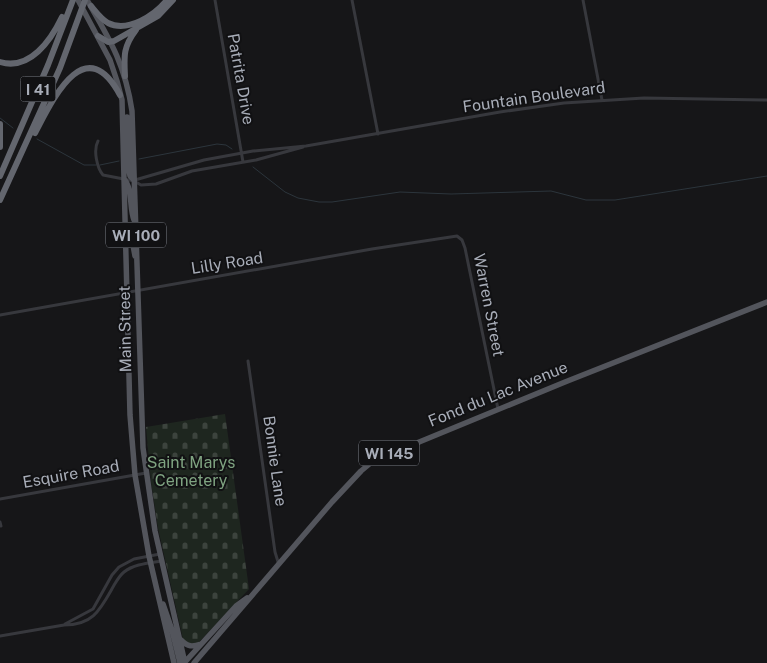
<svg xmlns="http://www.w3.org/2000/svg" width="767" height="663" viewBox="0 0 767 663" font-family="'Public Sans',sans-serif">
  <style>
    .cemetery { fill: url(#cemetery-stones) }
    .lines { fill: none; stroke-linecap: round; stroke-linejoin: round }
    .stream { stroke: #2c353c; stroke-width: 1 }
    .street { stroke: #37383d; stroke-width: 3 }
    .primary { stroke: #53555c; stroke-width: 5.5 }
    .highway { stroke: #63666e; stroke-width: 6 }
    .labels { text-anchor: middle; dominant-baseline: central; stroke-width: 4; stroke-linejoin: round; paint-order: stroke }
    .shield { fill: #111113; stroke: #7b7e86; stroke-width: 1 }
    .shield-label { font-size: 15px; font-weight: bold; fill: #a8adb8 }
    .street-label { font-size: 16px; fill: #a8adb8; stroke: #111113 }
    .park-label { font-size: 16px; fill: #7fa381; stroke: #111113 }
  </style>
  <defs>
    <pattern id="cemetery-stones" width="16" height="16" patternUnits="userSpaceOnUse" patternTransform="scale(1.25)"><rect width="16" height="16" fill="#1e261f"/><path d="M2 7V4a2 2 0 0 1 4 0v3zM10 15v-3a2 2 0 0 1 4 0v3z" fill="#3c433d"/></pattern>
  </defs>
  <rect width="100%" height="100%" fill="#161618"/>
  <!-- cemetery -->
  <path class="cemetery" d="M225,414L249,589L199,642L196,644H188L183,639L158,528L151,482L146,427Z"/>
  <g class="lines">
    <!-- stream -->
    <path class="stream" d="M0,118L13,128
      M37,139L84,165H96
      M139,159L217,144L226,145L232,149
      M100,165L119,161
      M253,167L285,192L298,198L319,202H332L400,192L451,194L551,191L586,200H615L767,176"/>
    <!-- street -->
    <path class="street" d="M215,0L243,162
      M352,0L378,134
      M583,0L602,100
      M98,141C93,150 97,168 103,175L134,181L141,185L156,184L192,171L256,160L303,147
      M135,180L204,160L253,151L306,146L500,112L564,103L644,98L767,100
      M0,315L372,249L457,236L462,240L465,248L498,409
      M248,361L275,552L279,565
      M0,499L146,473
      M0,522L1,526
      M65,624L93,609L112,575L119,567L134,559L160,554
      M0,636L64,625C93,625 100,610 113,587C116,582 119,576 124,572C134,564 149,563 161,561"/>
    <!-- primary -->
    <path class="primary" d="M78,0L110,60L117,81L122,100L130,415L135,475L149,556L174,663
      M87,0C110,40 125,64 132,111L143,448L155,531L185,663
      M127,117L129,171L130,176L134,180
      M124,179C133,189 129,207 134,220
      M125,223L130,229L135,256
      M163,604L172,630L180,663
      M181,640C188,647 192,647 201,644
      M184,663L236,606L247,598
      M194,663L332,502L361,471L373,461L565,382L767,302"/>
    <!-- highway -->
    <path class="highway" d="M91,6C96,12 101,19 108,23C128,33 155,15 167,0
      M98,36L108,42L114,41L158,16L173,0
      M0,62C30,71 51,40 62,17
      M125,76C124,56 123,47 136,30
      M0,124V147
      M35,133C53,99 85,30 120,95
      M0,176L48,65L73,0
      M0,200L60,68L85,0"/>
  </g>
  <g class="labels">
    <!-- shield labels -->
    <g class="shield">
      <rect x="20.5" y="76.5" width="35" height="25" rx="4"/>
      <rect x="106" y="222.5" width="60" height="25" rx="4"/>
      <rect x="359" y="440.5" width="60" height="25" rx="4"/>
    </g>
    <g class="shield-label">
      <text x="38" y="89">I 41</text>
      <text x="136" y="235">WI 100</text>
      <text x="389" y="453">WI 145</text>
    </g>
    <!-- street labels -->
    <g class="street-label">
      <text transform="translate(241 79) rotate(80)">Patrita Drive</text>
      <text transform="translate(534 97) rotate(-8)">Fountain Boulevard</text>
      <text transform="translate(227 263) rotate(-9)">Lilly Road</text>
      <text transform="translate(489 305) rotate(79)">Warren Street</text>
      <text transform="translate(125 329) rotate(-91)">Main Street</text>
      <text transform="translate(498 394) rotate(-22)">Fond du Lac Avenue</text>
      <text transform="translate(275 461) rotate(82)">Bonnie Lane</text>
      <text transform="translate(71 474) rotate(-10)">Esquire Road</text>
    </g>
    <!-- park labels -->
    <g class="park-label">
      <text x="191" y="462">Saint Marys<tspan x="191" dy="18">Cemetery</tspan></text>
    </g>
  </g>
</svg>
